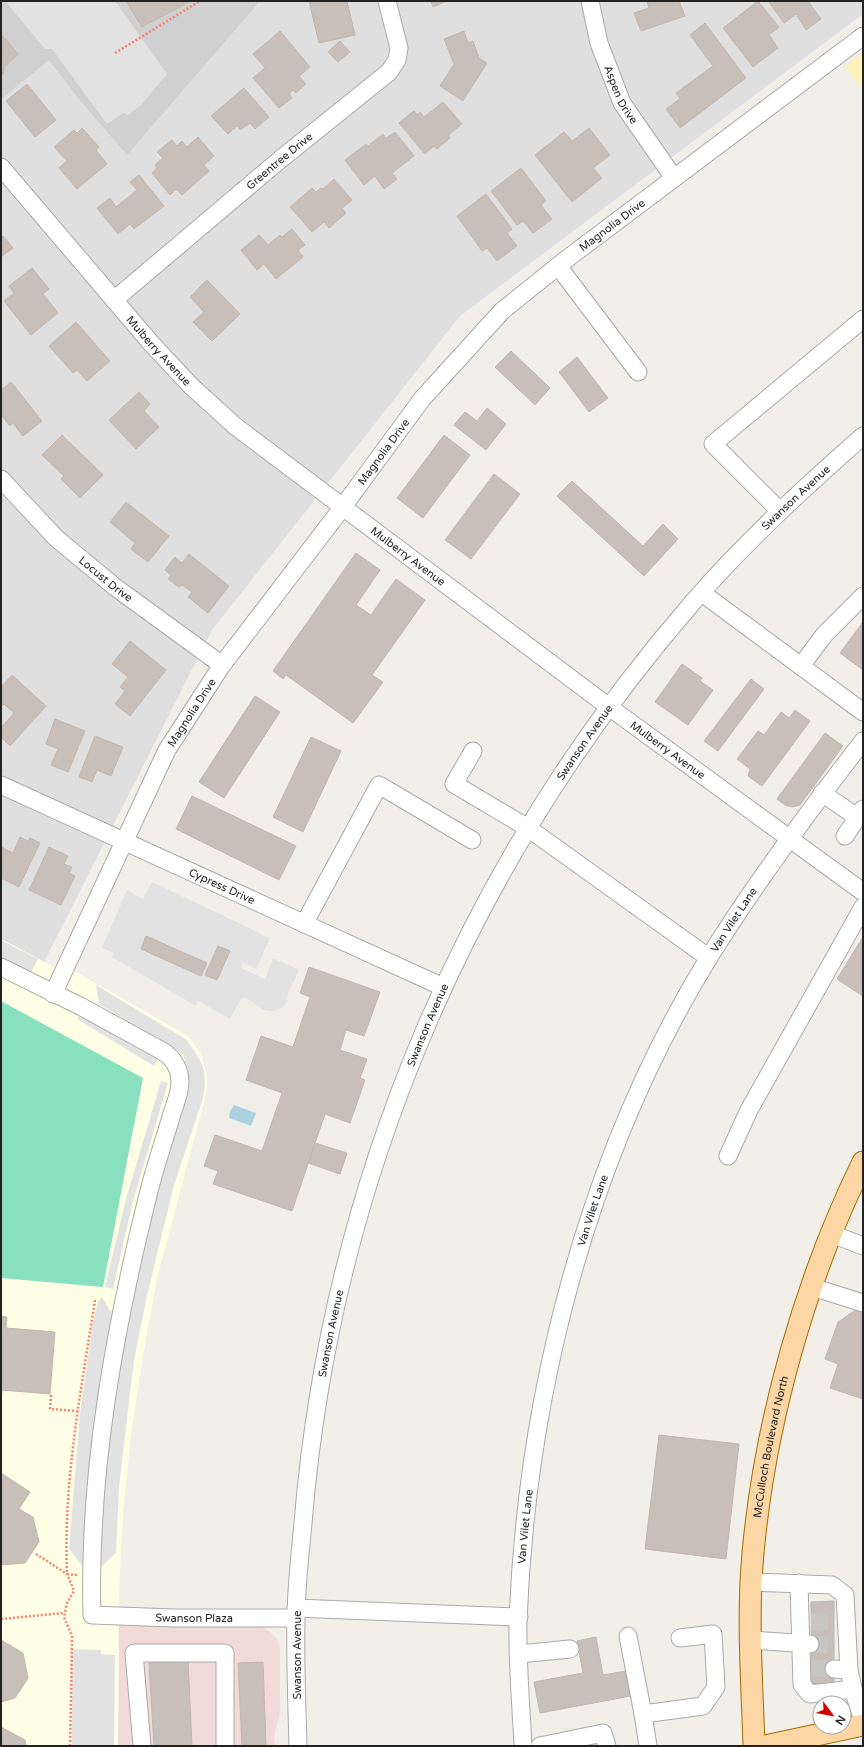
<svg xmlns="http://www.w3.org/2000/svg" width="864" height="1747" viewBox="0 0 864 1747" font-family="'Varela Round',sans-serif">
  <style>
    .residential { fill: #e0dfdf }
    .commercial { fill: #f2dad9 }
    .education { fill: #ffffe5 }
    .religious { fill: #d0d0d0 }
    .sand { fill: #fff1ba }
    .pitch { fill: #88e0be }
    .parking { fill: #e2e2e2 }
    .water { fill: #aad3df }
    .building { fill: #c7bfb8; stroke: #c4b6ab }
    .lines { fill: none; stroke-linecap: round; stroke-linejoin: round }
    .minor-tunnel { stroke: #c8c6c1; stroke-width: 17; stroke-dasharray: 17 8; stroke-linecap: butt }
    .minor-casing { stroke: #a9a9a9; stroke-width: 19 }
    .major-casing { stroke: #a06b00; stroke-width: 23 }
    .path { stroke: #fa8072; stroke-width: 2.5; stroke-dasharray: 2 2; stroke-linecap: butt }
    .minor { stroke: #fff; stroke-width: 17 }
    .major { stroke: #fcd6a4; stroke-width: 21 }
    .labels { text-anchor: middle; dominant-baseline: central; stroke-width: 3.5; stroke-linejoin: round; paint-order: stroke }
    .street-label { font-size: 11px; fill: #222; stroke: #fff }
  </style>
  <rect width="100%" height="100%" fill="#f2efe9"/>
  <!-- residential -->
  <path class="residential" d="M1,1H863V14L460,316L212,630L44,962L1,939Z"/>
  <!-- commercial -->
  <path class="commercial" d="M119,1624L262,1627L270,1632L277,1639L280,1648V1714L274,1735L275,1746H118Z"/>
  <!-- education -->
  <path class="education" d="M1,939L54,967L78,973L188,1036L200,1052L207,1075V1089L204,1102L157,1278L143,1356L131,1434L123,1513L119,1592L118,1746H1Z"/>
  <!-- religious -->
  <path class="religious" d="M1,1H260L127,155L78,98L49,60L1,99Z"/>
  <!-- sand -->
  <path class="sand" d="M863,52V89L845,67Z"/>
  <!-- pitch -->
  <path class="pitch" d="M1,1001L143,1078L103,1287L1,1278Z"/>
  <!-- parking -->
  <path class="parking" d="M5,1H115L167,74L141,105L128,115L123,113L107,124L52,49H45Z
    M152,882L270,938L256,969L243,963L241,968L265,979L273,958L299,970L288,993L287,1002L282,1008L273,1011L263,1010L245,997L241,999L230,1019L198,1001L196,1006L112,957L114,953L102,948L127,890L143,899Z
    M1,940L38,959L30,974L1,958Z
    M96,985L187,1040L200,1060L204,1071L205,1086L202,1101L174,1185L146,1300L134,1360L126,1427L119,1487L116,1553L100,1568L83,1567L69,1549L80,1413L93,1323L98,1301L102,1297L110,1311L128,1310L159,1184L187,1086L188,1072L183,1054L99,1004Z
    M81,1012L159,1059L154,1066L77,1019Z
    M161,1081L168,1083L133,1201L113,1289L105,1287L126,1199Z
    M71,1649L101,1650V1654L115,1655L114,1746H72Z"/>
  <!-- water -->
  <path class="water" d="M234,1105L256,1113L251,1126L229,1118L230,1111Z"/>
  <!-- building -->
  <path class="building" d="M126,1H191L142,27Z
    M309,1H347L355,35L319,43Z
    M431,1H447L433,7Z
    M647,1H679L685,16L641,31L634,13L649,8Z
    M758,1L779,27L769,35L778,48L753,67L723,28Z
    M768,1H808L821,19L806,30L796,14L784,23Z
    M705,23L746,78L680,128L666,109L680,99L676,93L713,66L690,35Z
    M280,31L310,67L299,76L306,84L296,93L293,90L289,94L292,98L279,108L253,78L265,68L253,54Z
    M464,31L468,43L473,41L479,58L487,63L463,101L440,86L454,64L444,39Z
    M1,34L18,54L4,67L3,74L1,76Z
    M340,41L350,52L338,62L328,52Z
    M27,84L56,120L35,137L6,101Z
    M244,88L269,117L255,129L250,123L240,130L237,126L228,134L211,116Z
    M443,102L462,124L448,135L450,138L437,149L434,146L425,154L399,123L414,111L417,115L420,112L424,117Z
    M82,128L99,147L96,150L107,164L77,189L59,168L67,161L54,147L74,130L77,133Z
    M589,128L610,155L593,168L602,178L572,202L535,155L564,132L572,141Z
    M395,132L414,156L392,173L397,179L384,189L375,176L364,185L345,160L366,144L368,146L383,134L386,138Z
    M198,137L214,156L204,165L209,171L182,195L176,189L170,195L152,173L157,168L155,165L163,158L157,152L172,140L177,146L182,141L187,147Z
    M521,168L546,201L541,205L552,219L533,233L523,221L517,225L491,191Z
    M139,175L164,206L134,229L130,224L118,234L97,208L110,198L116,207L137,190L130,182Z
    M334,179L352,200L342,208L346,213L329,228L324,222L312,232L290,207L312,188L316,192L321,188L323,189Z
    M486,194L512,229L507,233L517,246L497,261L487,248L482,251L457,216Z
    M292,229L305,245L298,250L303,257L276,279L264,264L257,270L241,250L259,235L268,245L280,235L282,237Z
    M3,236L13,248L1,257V237Z
    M32,268L49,289L43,294L58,313L31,335L4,301L14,293L9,286Z
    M207,280L240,314L212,341L193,322L204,312L190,297Z
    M76,322L110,361L87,381L77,370L73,373L49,346Z
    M511,351L550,388L535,405L495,367Z
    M577,357L608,398L589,412L559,372Z
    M11,382L42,421L23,436L13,423L10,426L1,415V390Z
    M139,392L150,404L144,411L159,427L136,449L109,420Z
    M487,408L506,424L486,450L454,425L465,412L477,421Z
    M62,435L103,475L80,498L61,479L64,476L42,455Z
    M444,435L470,455L423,518L397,498Z
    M494,474L520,494L471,559L445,540Z
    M572,481L643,546L663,524L678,539L644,576L557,496Z
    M126,502L169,536L148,562L131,549L135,543L110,522Z
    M356,553L380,570L356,605L371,615L396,579L425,600L372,675L383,682L353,723L286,675L283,679L273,671Z
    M189,554L229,586L208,613L188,597L192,592L182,585L179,587L168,579L171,575L165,570L175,557L182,563Z
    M863,622V670L840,653Z
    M130,641L166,670L130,716L115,704L125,691L120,687L128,677L112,664Z
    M682,664L702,678L700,681L713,690L688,725L655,702Z
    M12,675L46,706L10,746L1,737V728L14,713L4,704L1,707V687Z
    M751,679L764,689L718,751L704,741Z
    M255,696L280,712L224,798L199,782Z
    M795,710L810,721L762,786L748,776L750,769L737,759L758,731L764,735L781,712L789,718Z
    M55,719L85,731L68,772L51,765L58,749L46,744Z
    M825,733L843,746L800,805L792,807L785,805L777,799Z
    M95,736L123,747L111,776L97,770L92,782L79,777Z
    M311,737L341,751L303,832L273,817Z
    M192,796L296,846L279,880L176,829Z
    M20,837L28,841L30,838L40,843L19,887L1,878V847L13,853Z
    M49,847L68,856L64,864L72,867L69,873L75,876L61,905L29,890Z
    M146,936L207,963L201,976L141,949Z
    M863,937V996L837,979Z
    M218,946L230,951L217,980L205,975Z
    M309,967L380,992L364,1036L346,1030L340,1050L367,1059L360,1078L365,1080L350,1123L325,1114L292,1211L213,1184L218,1171L204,1166L215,1135L262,1151L282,1093L246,1080L261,1036L293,1047L310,997L300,993Z
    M315,1143L347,1153L340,1174L308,1163Z
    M857,1309L863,1311V1399L830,1388L838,1364L825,1359L838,1322Z
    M1,1316L7,1317L6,1328L55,1332L50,1394L2,1390L1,1403Z
    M659,1435L739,1444L726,1559L645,1549Z
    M1,1473L30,1492L19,1509L33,1517L39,1542L25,1563L1,1565Z
    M834,1601V1686H812L811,1602Z
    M596,1637L603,1675L626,1671L631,1696L540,1713L534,1682L583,1673L577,1641Z
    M1,1640L23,1653L28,1678L15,1698L1,1702Z
    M188,1661L192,1746H154L149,1663Z
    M263,1662L266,1746H242L238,1663Z
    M1,1727L25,1740L26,1746H1Z"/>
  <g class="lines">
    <!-- minor-tunnel -->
    <path class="minor-tunnel" d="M811,1622H834
      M811,1644L834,1646
      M812,1668L834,1669"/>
    <defs>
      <g id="minor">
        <path id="s1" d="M590,1L599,43L622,103L674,178"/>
        <path id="s2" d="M1,167L150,342L191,386L235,426L609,707L863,892"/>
        <path d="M558,266L638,372"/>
        <path id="s3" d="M114,300L282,158L389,72L397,60L399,48L387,1"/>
        <path id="s4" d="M1,479L56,538L115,587L222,665"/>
        <path d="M780,511L713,444L863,319"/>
        <path d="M702,593L863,712"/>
        <path d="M801,666L824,635L863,596"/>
        <path d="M473,751L454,784L528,828L709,958"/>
        <path id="s5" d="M1,785L443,987"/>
        <path d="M822,793L857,817"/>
        <path d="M845,836L863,809"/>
        <path d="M304,924L379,785L472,840"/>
        <path id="s6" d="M1,967L82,1007L164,1052C174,1059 180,1070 180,1082C180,1094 174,1106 171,1117C164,1141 156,1164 150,1187C115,1326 88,1471 92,1615L173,1618H295"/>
        <path id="s7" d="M53,994L167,750L222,665L342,508L422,399L502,311L568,258L863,36"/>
        <path d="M728,1156L749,1110L863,907"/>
        <path d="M832,1234L863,1246"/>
        <path d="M812,1287L863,1303"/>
        <path d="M752,1582L832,1585L845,1595L849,1670L853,1689L863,1721"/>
        <path d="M799,1583L802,1685L810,1694L853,1689"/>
        <path d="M296,1608L519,1617"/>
        <path d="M628,1636L643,1714"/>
        <path d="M751,1640L810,1644"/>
        <path d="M519,1654L570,1649"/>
        <path d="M834,1669L849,1670"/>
        <path d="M142,1746L134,1653H225V1746"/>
        <path id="s8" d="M298,1746C297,1704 295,1662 296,1620C296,1588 300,1555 303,1523C331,1181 468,861 693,602C745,542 804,488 863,436"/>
        <path id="s9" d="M523,1746C521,1704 517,1662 518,1620C527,1392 588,1155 708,959C755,883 808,812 863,741"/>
        <path d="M540,1746L603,1733L607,1746"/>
        <path d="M648,1746L643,1714L703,1706L716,1687L713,1634L680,1638"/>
      </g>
      <g id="major">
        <path id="s10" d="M754,1746C752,1682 747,1617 753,1553C765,1422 805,1280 863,1162"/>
        <path d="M765,1746L863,1725"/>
      </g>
    </defs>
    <!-- minor casing -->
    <use href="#minor" class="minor-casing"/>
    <!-- major casing -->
    <use href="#major" class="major-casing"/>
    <!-- path -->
    <path class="path" d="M115,53L200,1
      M51,1395L50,1409L77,1411
      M36,1554L67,1574L74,1591L67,1603L64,1617L72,1636L70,1746
      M77,1575L67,1574C63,1482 81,1391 95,1300
      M1,1619L64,1613"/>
    <!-- minor -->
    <use href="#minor" class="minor"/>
    <!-- major -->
    <use href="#major" class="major"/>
  </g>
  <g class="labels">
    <!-- street labels -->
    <g class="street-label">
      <text stroke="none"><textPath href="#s1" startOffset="99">Aspen Drive</textPath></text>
      <text stroke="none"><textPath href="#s3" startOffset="216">Greentree Drive</textPath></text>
      <text stroke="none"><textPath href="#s7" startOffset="962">Magnolia Drive</textPath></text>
      <text stroke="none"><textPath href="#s2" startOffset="242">Mulberry Avenue</textPath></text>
      <text stroke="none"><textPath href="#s7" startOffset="638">Magnolia Drive</textPath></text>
      <text stroke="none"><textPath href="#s8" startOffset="1387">Swanson Avenue</textPath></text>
      <text stroke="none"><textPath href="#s2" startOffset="566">Mulberry Avenue</textPath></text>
      <text stroke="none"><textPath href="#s4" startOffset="145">Locust Drive</textPath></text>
      <text stroke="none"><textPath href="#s7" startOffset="314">Magnolia Drive</textPath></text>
      <text stroke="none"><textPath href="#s8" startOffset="1063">Swanson Avenue</textPath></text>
      <text stroke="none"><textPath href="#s2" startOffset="890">Mulberry Avenue</textPath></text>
      <text stroke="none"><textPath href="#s5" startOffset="243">Cypress Drive</textPath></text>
      <text stroke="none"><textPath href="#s9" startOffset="868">Van Vilet Lane</textPath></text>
      <text stroke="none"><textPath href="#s8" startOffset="739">Swanson Avenue</textPath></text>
      <text stroke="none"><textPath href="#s9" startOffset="544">Van Vilet Lane</textPath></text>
      <text stroke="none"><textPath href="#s8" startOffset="415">Swanson Avenue</textPath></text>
      <text stroke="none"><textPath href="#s10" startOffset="301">McCulloch Boulevard North</textPath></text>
      <text stroke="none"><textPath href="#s9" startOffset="220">Van Vilet Lane</textPath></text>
      <text stroke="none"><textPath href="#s6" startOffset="864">Swanson Plaza</textPath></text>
      <text transform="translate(297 1655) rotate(-90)">Swanson Avenue</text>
    </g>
  </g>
  <!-- border -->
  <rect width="864" height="1747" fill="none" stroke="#222222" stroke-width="4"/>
  <!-- north arrow -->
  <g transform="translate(832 1715) rotate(122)"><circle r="19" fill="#ffffff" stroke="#a7a7a7"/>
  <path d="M0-3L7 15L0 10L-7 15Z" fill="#d40000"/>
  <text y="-6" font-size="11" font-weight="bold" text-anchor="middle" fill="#222222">N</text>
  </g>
</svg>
